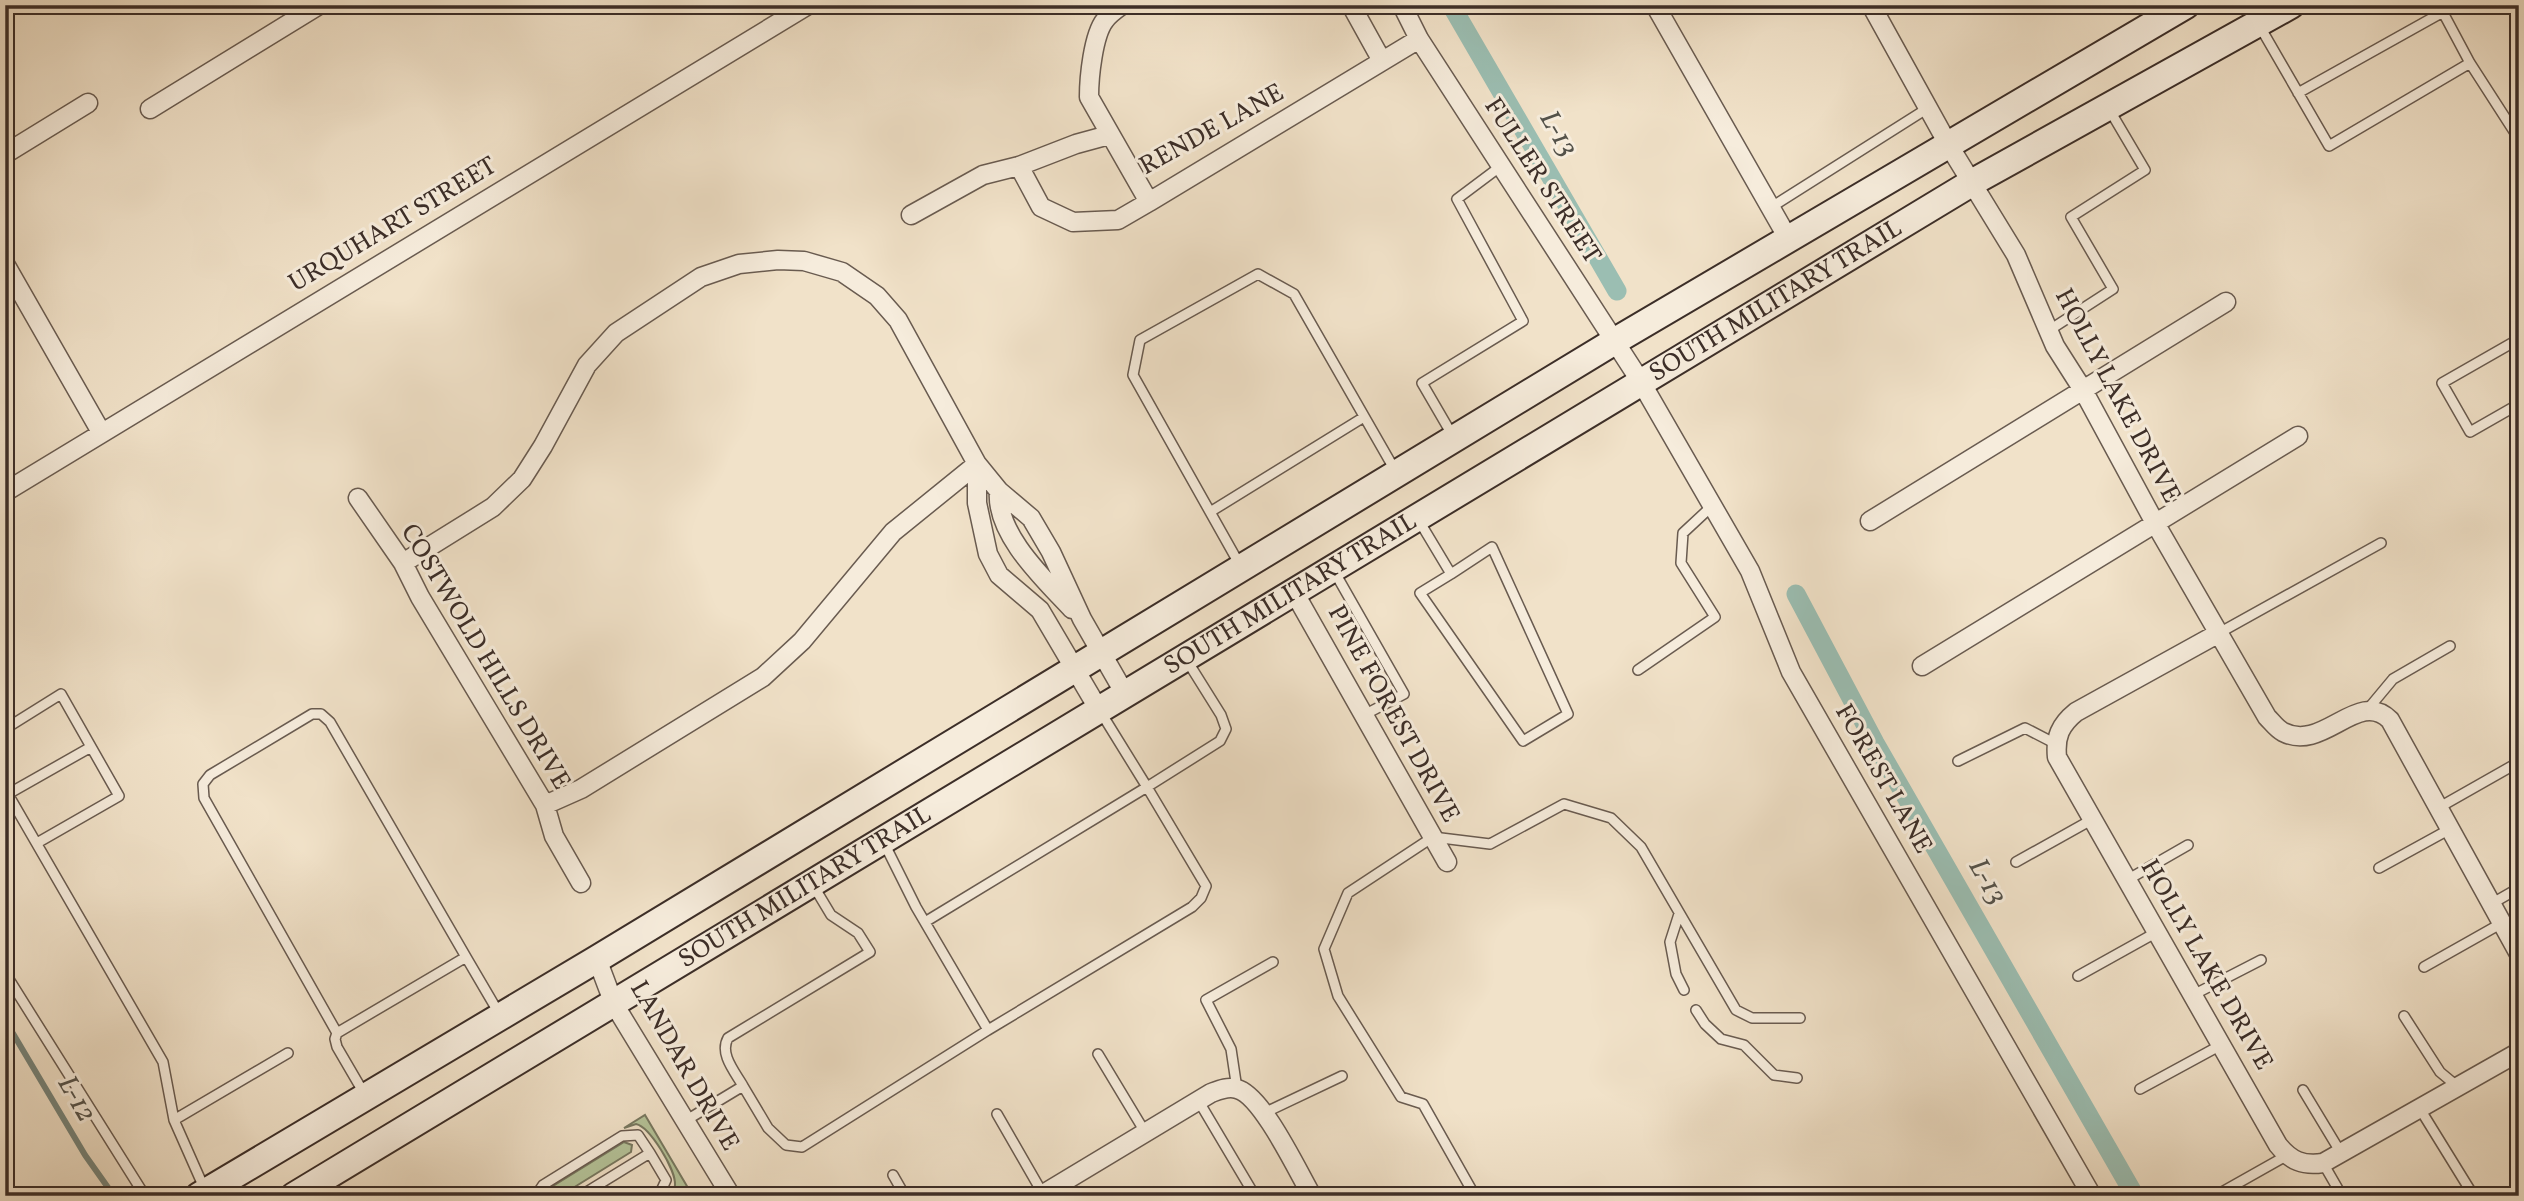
<svg xmlns="http://www.w3.org/2000/svg" width="2524" height="1201" viewBox="0 0 2524 1201" font-family="Vollkorn,serif">
  <style>
    .green { fill: #b5c49a; stroke: #787961; stroke-width: 2 }
    .lines { fill: none; stroke-linecap: round; stroke-linejoin: round }
    .stream { stroke: #75847b; stroke-width: 6 }
    .canal { stroke: #9bbeb2; stroke-width: 19 }
    .service-casing { stroke: #695b50; stroke-width: 12 }
    .minor-casing { stroke: #695b50; stroke-width: 21 }
    .secondary-casing { stroke: #3c2e28; stroke-width: 30 }
    .service { stroke: #f6ecdc; stroke-width: 9 }
    .minor { stroke: #f6ecdc; stroke-width: 18 }
    .secondary { stroke: #f6ecdc; stroke-width: 26 }
    .labels { text-anchor: middle; dominant-baseline: central; stroke-width: 6; stroke-linejoin: round; paint-order: stroke }
    .street-label { font-size: 26px; fill: #3c2e28; stroke: #f6ecdc }
    .water-label { font-size: 28px; font-style: italic; fill: #54524a; stroke: #f6ecdc }
  </style>
  <rect width="100%" height="100%" fill="#f1e2c9"/>
  <filter id="stains"><feTurbulence type="fractalNoise" baseFrequency=".00286" numOctaves="4"/><feColorMatrix values="0 0 0 0 .2 0 0 0 0 .09 0 0 0 0 .02 0 0 0 .5 -.17"/></filter>
  <radialGradient id="worn" r=".72"><stop offset=".6" stop-color="#630" stop-opacity="0"/><stop offset="1" stop-color="#630" stop-opacity=".3"/></radialGradient>
  <!-- green -->
  <path class="green" d="M645,1115L691,1193L689,1196H671C673,1192 675,1190 675,1185C676,1170 650,1127 636,1124L624,1128Z
    M624,1142L632,1145L631,1152L560,1196L551,1195L553,1186Z"/>
  <g class="lines">
    <!-- stream -->
    <path class="stream" d="M5,1020L85,1155L114,1196"/>
    <!-- canal -->
    <path class="canal" d="M1451,5L1617,291
      M1796,594L1875,743L2135,1196"/>
    <defs>
      <path id="service" d="M2439,5L2470,63L2517,136L2519,135
        M2259,25L2329,146L2470,63
        M2298,93L2443,12
        M1770,208L1928,108
        M2048,331L2113,289L2071,217L2145,170L2109,109
        M2519,339L2442,383L2470,432L2519,404
        M1454,438L1422,383L1523,321L1457,199L1501,166
        M1210,512L1364,417
        M1418,519L1451,574L1420,593L1523,741L1568,714L1492,547L1451,574
        M1241,567L1133,375L1140,340L1258,274L1294,294L1396,472
        M1334,571L1404,694L1364,715
        M2219,633L2381,543
        M1638,670L1715,617L1681,563L1683,533L1712,506
        M2368,709L2393,679L2450,646
        M1100,711L1147,787L1220,741L1226,729L1221,715L1186,659
        M5,729L61,694L119,796L37,843
        M1958,761L2025,728L2056,744
        M5,789L163,1062L174,1120
        M8,794L91,747
        M2438,808L2512,766
        M2016,862L2093,819
        M2379,868L2450,829
        M2127,880L2188,845
        M2491,904L2519,888
        M1679,914L1670,942L1676,974L1684,990
        M925,922L1147,787L1206,886L1201,898L1192,907L988,1030
        M2424,967L2502,923
        M5,973L145,1196
        M2078,976L2157,932
        M2193,995L2261,960
        M1696,1010L1705,1024L1721,1039L1744,1045L1774,1075L1797,1078
        M2404,1016L2440,1072L2458,1087
        M337,1033L204,798L203,784L210,775L312,714H321L330,722L466,957
        M1098,1054L1145,1132
        M743,1086C735,1072 719,1054 728,1038L870,952L858,933L831,915L813,885
        M1237,1089L1231,1049L1206,1000L1273,962
        M2140,1089L2221,1045
        M2303,1090L2341,1153
        M365,1095L337,1047L335,1039L337,1033L466,957L500,1015
        M1198,1100L1255,1196
        M2420,1109L2470,1190
        M1264,1113L1342,1076
        M997,1114L1043,1194
        M685,1121L743,1086L768,1128L786,1145L802,1147L988,1030L916,907L884,843
        M2323,1163L2342,1196
        M893,1175L905,1196
        M205,1190L174,1120L288,1053
        M539,1196V1191L543,1185L622,1136L638,1135L650,1153
        M580,1196L650,1153L666,1180L661,1191L656,1196
        M709,1196L725,1187
        M1475,1196L1423,1104L1401,1097L1338,996L1324,949L1348,893L1433,837L1490,844L1564,804L1611,818L1641,847L1736,1010L1752,1018H1800
        M2215,1196L2286,1156"/>
      <path id="minor" d="M1122,5C1115,10 1109,14 1105,20C1093,35 1089,78 1089,97L1149,202L1419,39
        M1351,5L1382,61
        M1402,5L1419,39L1641,382L1750,571L1791,672L2092,1196
        M1655,5L1789,240
        M1871,5L1948,144L2016,255L2055,346L2083,390L2155,523L2267,717C2272,722 2277,729 2283,732C2323,753 2358,688 2390,720L2519,954
        M150,109L319,5
        M5,154L88,103
        M1019,166L1041,207L1073,222L1118,220L1149,202
        M911,215L983,175L1019,166L1076,144L1109,135
        M5,264L101,432
        M977,464V503L988,554L999,575L1040,610L1099,710
        M999,491C995,534 1045,580 1072,609
        M5,492L808,5
        M358,498L403,563L420,597L545,805L554,836L581,883
        M1870,521L2226,302
        M403,563L493,507L522,479L543,446L587,365L616,333L701,277L739,264L778,260L804,261L842,272L877,296L898,320L977,464L999,491L1031,518L1051,552L1082,619L1125,694
        M1294,592L1447,862
        M2219,633L2076,712C2060,725 2055,737 2057,757L2278,1145C2291,1161 2303,1166 2323,1163L2519,1052
        M1922,666L2298,436
        M545,805L581,789L763,677L802,641L893,532L977,464
        M597,959L614,1004L731,1196
        M1040,1196L1211,1093C1219,1090 1228,1086 1237,1089C1262,1095 1298,1172 1312,1196"/>
      <g id="secondary">
        <path d="M199,1196L597,959L1615,341L2186,5"/>
        <path id="s1" d="M294,1196L1973,182L2291,5"/>
      </g>
    </defs>
    <!-- service casing -->
    <use href="#service" class="service-casing"/>
    <!-- minor casing -->
    <use href="#minor" class="minor-casing"/>
    <!-- secondary casing -->
    <use href="#secondary" class="secondary-casing"/>
    <!-- service -->
    <use href="#service" class="service"/>
    <!-- minor -->
    <use href="#minor" class="minor"/>
    <!-- secondary -->
    <use href="#secondary" class="secondary"/>
  </g>
  <g class="labels">
    <!-- street labels -->
    <g class="street-label">
      <text transform="translate(1212 130) rotate(-29)">RENDE LANE</text>
      <text transform="translate(1542 181) rotate(57)">FULLER STREET</text>
      <text transform="translate(393 225) rotate(-31)">URQUHART STREET</text>
      <text stroke="none"><textPath href="#s1" startOffset="1731">SOUTH MILITARY TRAIL</textPath></text>
      <text transform="translate(2117 396) rotate(62)">HOLLY LAKE DRIVE</text>
      <text stroke="none"><textPath href="#s1" startOffset="1164">SOUTH MILITARY TRAIL</textPath></text>
      <text transform="translate(485 657) rotate(59)">COSTWOLD HILLS DRIVE</text>
      <text transform="translate(1393 714) rotate(61)">PINE FOREST DRIVE</text>
      <text transform="translate(1883 779) rotate(60)">FOREST LANE</text>
      <text stroke="none"><textPath href="#s1" startOffset="597">SOUTH MILITARY TRAIL</textPath></text>
      <text transform="translate(2206 965) rotate(60)">HOLLY LAKE DRIVE</text>
      <text transform="translate(684 1066) rotate(60)">LANDAR DRIVE</text>
    </g>
    <!-- water labels -->
    <g class="water-label">
      <text transform="translate(1558 134) rotate(60)">L-13</text>
      <text transform="translate(1987 882) rotate(60)">L-13</text>
      <text transform="translate(76 1099) rotate(60)">L-12</text>
    </g>
  </g>
  <!-- margin -->
  <rect width="2524" height="1201" fill="none" stroke="#f1e2c9" stroke-width="28"/>
  <rect x="7" y="7" width="2510" height="1187" fill="none" stroke="#3c2e28" stroke-width="3.5"/>
  <rect x="14" y="14" width="2496" height="1173" fill="none" stroke="#3c2e28" stroke-width="2"/>
  <rect width="100%" height="100%" filter="url(#stains)"/>
  <rect width="100%" height="100%" fill="url(#worn)"/>
</svg>
